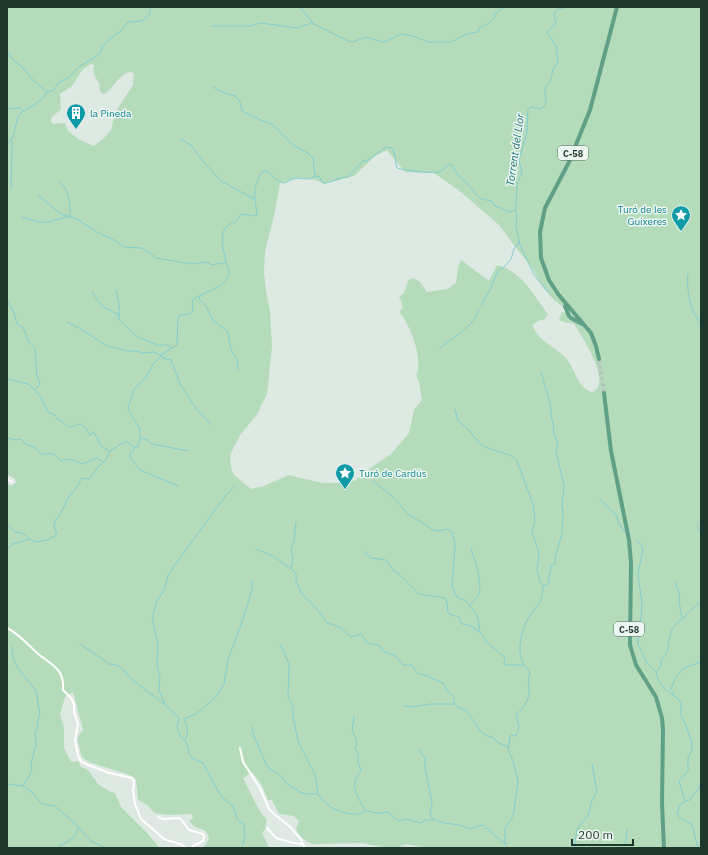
<svg xmlns="http://www.w3.org/2000/svg" width="708" height="855" viewBox="0 0 708 855" font-family="'IBM Plex Sans',sans-serif">
  <style>
    .green { fill: #b4dbba; fill-rule: evenodd }
    .lines { fill: none; stroke-linecap: round; stroke-linejoin: round }
    .stream { stroke: #82ced1; stroke-width: 1 }
    .primary-tunnel { stroke: #b7c6be; stroke-width: 4; stroke-dasharray: 4 2; stroke-linecap: butt }
    .minor { stroke: #fff; stroke-width: 2 }
    .primary { stroke: #60a088; stroke-width: 4 }
    .labels { text-anchor: middle; dominant-baseline: central; stroke-width: 3; stroke-linejoin: round; paint-order: stroke }
    .shield { fill: #edf6f0; stroke: #5c7168; stroke-width: 1 }
    .shield-label { font-size: 9px; font-weight: bold; fill: #1e382e }
    .culture-label { font-size: 10px; fill: #0d838f; stroke: #edf6f0; text-anchor: start }
    .water-label { font-size: 11px; font-style: italic; fill: #187074; stroke: #edf6f0 }
  </style>
  <rect width="100%" height="100%" fill="#dde9e2"/>
  <!-- green -->
  <path class="green" d="M7,7H701V848H426L407,844L397,848H388L362,843L312,844C305,841 299,837 296,829L299,821L294,816L279,814L272,800H268L262,785L252,772L243,778C248,787 260,816 267,819L265,829L262,833L269,847L281,848H202L206,844L209,838L206,831L194,826L189,821L193,818L192,814L168,815L155,813L146,804L138,800L136,779L130,775L89,762L82,757L78,742V736L83,730L73,692L65,697L60,714L64,728V748L71,762L78,761L81,767L88,770L98,784L109,791L115,793L121,807L146,832L160,848H7V484L12,486L16,482L15,479L7,474ZM91,64L94,65C92,73 95,76 99,83C100,86 99,89 101,93L104,94C114,89 120,71 132,72L134,74L133,85L118,108L114,117L111,130L105,137L94,146L80,140L68,131L65,123L53,124L51,122C50,115 57,114 61,109L60,94L72,86L83,69ZM387,150L405,172L434,173L461,192L500,226L513,244L530,265L542,286L553,299L562,306L566,313L562,312L559,320L564,322L574,324C581,335 614,384 592,392C576,387 576,369 565,357C556,348 533,337 533,324L541,320H544L548,314C534,296 522,271 497,265L489,281L461,260L458,267L456,283L447,289L427,292L420,282L413,278L408,281L404,293L399,297L401,300L403,309L399,311C410,325 424,359 416,376L419,382L422,400L414,410L409,433L391,454L372,467L356,480L345,483H322L289,475L264,486L251,489L234,475L231,468L230,455L240,435L256,416L267,394L272,346L270,311L266,292L264,272L265,251L274,216L280,183C298,177 307,175 324,184L354,176L375,156Z"/>
  <g class="lines">
    <!-- stream -->
    <path class="stream" d="M300,7L312,22
      M212,26H250L261,23L297,28L312,23L348,41L353,42L365,37L383,42L387,41L401,34L413,36L428,42H451L467,34L478,32L479,28L489,23L495,17L494,15L504,7
      M7,50L11,58L23,68L34,81L47,92
      M213,87L222,92L235,96L240,102L242,111L261,120L272,124L293,145L309,154L313,158L315,176
      M7,109L20,108L23,111
      M180,139L191,145L202,160L221,181L254,199
      M7,144L13,137L18,117L22,112L34,105L42,99L47,92L54,90L59,82L67,79L80,66L94,58L101,52L102,46L117,33L120,32L128,22L142,21L150,14V7
      M11,189L12,140
      M38,195L61,214L77,219L97,232L116,241L124,247L142,248L149,252L156,258L192,264L206,262L212,265L222,263L224,264L226,262
      M516,211L517,216L516,226L520,245L534,275L549,293
      M22,217L39,222H48L70,216C70,203 70,191 60,182
      M688,274C686,287 690,314 701,323
      M116,290L119,304V315
      M92,292L102,306L119,315V320L138,337L157,345H168L172,348
      M200,296L199,299L206,306L213,320L228,332L231,350L237,359L238,370
      M7,300L14,313L17,324L23,327L28,341L35,348L37,376L40,384L35,390L40,396L49,413L55,415L57,419C70,424 62,431 80,424L87,429L89,435L94,432L101,446L109,451
      M482,306L483,301L489,292L498,271L504,267L511,259L514,249L519,242
      M67,322L79,328L107,346L127,351H136L143,353L154,352L162,356
      M439,349C451,338 474,327 479,310
      M162,356L163,358L171,360L180,384L195,407L211,425
      M7,379L28,384L35,390
      M455,409L458,421L468,429L481,445L490,449L510,455L513,457L517,461L533,504L535,520L532,532L538,549L539,555L537,570L540,582L542,585
      M7,438L15,440L21,439L26,444L34,447L41,454H54L61,461L69,459L83,464L97,458L103,462
      M141,438L147,440L152,444L189,451
      M134,448L133,451L130,452V457L140,470L178,486
      M373,481L391,495L409,515L423,523L433,530L439,531L447,529L452,532L455,545L452,586L457,597L466,601L476,614L478,618L480,632L484,637L486,641L505,658L504,664L509,665H523
      M235,486L226,495L174,566L168,576L164,590L157,601L152,618L158,644L157,665L160,678L159,690L165,705L179,718L177,727L180,736L185,741L188,747L189,754L192,758L203,763L218,791L223,798L233,806L237,819L240,822L244,823L245,836L242,848
      M599,498L616,515L619,524L625,532
      M296,522L294,540L291,549L293,558L291,569L296,573V581L302,594L317,609L327,623L340,627L351,637L361,634L367,643L379,645L384,652L394,655L403,665H412L418,674L428,676L433,679L443,683L448,692L454,697V704L459,708L466,710L481,732L487,736L493,737L497,742L508,747
      M7,525L15,532L22,533L30,539L36,542L47,540L55,536L57,534L54,526L55,521L60,515L68,498L74,491L82,478L89,479L100,465L106,460L110,451L124,442H128L133,447H138L140,438V429L131,415L128,408L134,389L146,377L154,363L164,353L177,345L178,318L180,315L190,314L193,311L192,301L194,299C205,291 221,290 228,277C231,272 227,267 226,262C223,247 216,226 236,222L241,214L253,216L257,215C255,195 251,192 262,172L267,171L277,180L283,183L296,178L310,179L315,176H319L323,183C332,183 338,177 348,177L363,161L368,160L386,147L392,148L394,152L397,168C403,170 433,174 439,172C443,170 446,167 449,164L452,165L457,174L466,182L474,192L481,199L492,201L496,207H500L508,212L516,210L517,183L522,173L519,160L527,131L528,109L531,107L541,109C549,103 545,97 545,88L550,82L553,70L558,61L556,46L547,32L556,23L554,14C557,7 561,9 567,7
      M697,527L701,532
      M636,540L641,544L643,549L638,574L642,604L641,618L638,630V644L647,663L656,672L658,679L660,683L667,691L677,698L681,703V716C685,721 693,743 692,749C691,752 689,755 688,758C687,762 689,766 688,771L679,781L685,801L680,805L677,813C679,821 687,820 692,825L698,848
      M7,549L13,544L29,539
      M256,549L273,556L290,568
      M365,552L371,558L386,560L394,571L398,573L419,594L445,598L447,602L448,613L451,615L459,617L462,624L471,626L479,632
      M675,582L680,595L679,601L682,618
      M469,605C472,602 476,599 478,596C484,584 474,560 471,548
      M80,644L109,664L117,665L125,671L130,678L164,704
      M280,644L289,664L288,696L293,707V716L298,741L315,775L318,794
      M12,647L13,657L17,667L36,691L40,715L38,720L37,729L35,731L36,745L31,763L32,771L23,786
      M657,671L661,666V659C675,651 661,630 684,618C687,611 696,608 701,601
      M673,695L674,693L671,689L675,678L684,668L701,662
      M404,706L412,707L430,704H453
      M354,716L352,731C355,736 358,742 355,749L358,752V763L361,770C359,774 356,777 355,781C353,792 361,803 366,811
      M252,727L253,734L266,764L269,768L281,776L285,782L293,788L298,790L299,792L306,794H318C325,807 343,815 358,814C361,814 363,812 366,811C369,810 373,813 376,813C380,814 384,812 388,812L398,821L406,819L421,823L425,820H433
      M185,740C189,732 188,727 184,719L195,715L216,697L224,684L228,660L244,616L252,589V581
      M418,749L425,758V768L432,803L430,814L432,818C443,826 459,822 469,829L483,825L505,844
      M7,784L23,786L32,792L39,801L43,804L55,806L74,823L91,841L105,848
      M685,801L690,800L693,795L699,789V786L701,785
      M57,848L73,838L79,828
      M507,848L505,844V828L513,816L518,782L513,761L508,749L510,736L512,735L516,736L519,727L516,714C523,710 530,699 529,690C529,683 527,680 530,675C528,666 521,665 520,652C519,640 524,623 531,614C540,602 542,602 543,586L549,583V577L551,566L555,564V557L562,534L563,511L562,506L564,486L557,456L556,451L558,444L553,431L554,426L552,420L550,403L541,372
      M574,848L577,829L589,814L591,803L597,791L592,764
      M622,848L626,841L627,830"/>
    <!-- primary-tunnel -->
    <path class="primary-tunnel" d="M599,359L604,393"/>
    <!-- minor -->
    <path class="minor" d="M7,479L12,482
      M7,628C18,633 26,643 36,652C49,664 65,667 63,690L71,698L74,704V712L78,724L75,740L78,756L81,761L86,764L109,773L132,778L134,782L133,791L135,804L141,819L164,839L182,845L186,848
      M240,748L243,762L260,788L269,809L273,813L289,826L300,838L305,848
      M158,817L163,819L180,818L189,830L203,834L204,837L203,841L193,846L192,848
      M267,828L276,838L294,843L302,844"/>
    <!-- primary -->
    <path class="primary" d="M565,306L569,316
      M571,318L582,324
      M599,359L596,346L591,333L558,294L549,280L541,258L540,232L545,208L569,162L590,110L617,7
      M604,393L611,451L629,540L631,563L630,645L636,665L656,697L662,718L663,730L662,803L664,848"/>
  </g>
  <!-- icons -->
  <defs>
    <symbol id="building-pin" viewBox="-11 -11 22 30"><path d="M0 17L-7.5 6A9.5 9.5 0 1 1 7.5 6Z" fill="#0f9aa8" stroke="#edf6f0"/><path d="M-4-6H4V6H1V3H-1V6H-4ZM-2.5-4.3h1.7v1.8h-1.7ZM.8-4.3h1.7v1.8H.8ZM-2.5-1h1.7V.8h-1.7ZM.8-1h1.7V.8H.8Z" fill="#fff"/></symbol>
    <symbol id="sight-pin" viewBox="-11 -11 22 30"><path d="M0 17L-7.5 6A9.5 9.5 0 1 1 7.5 6Z" fill="#0f9aa8" stroke="#edf6f0"/><path d="M0-6L1.8-2.2L6-1.7L2.9 1.2L3.7 5.4L0 3.3L-3.7 5.4L-2.9 1.2L-6-1.7L-1.8-2.2Z" fill="#fff"/></symbol>
  </defs>
  <g fill-rule="evenodd">
    <use href="#building-pin" x="65" y="102" width="22" height="30"/>
    <use href="#sight-pin" x="670" y="204" width="22" height="30"/>
    <use href="#sight-pin" x="334" y="462" width="22" height="30"/>
  </g>
  <g class="labels">
    <!-- shield labels -->
    <g class="shield">
      <rect x="558" y="146" width="30" height="14" rx="3"/>
      <rect x="614" y="622" width="30" height="14" rx="3"/>
    </g>
    <g class="shield-label">
      <text x="573" y="153">C-58</text>
      <text x="629" y="629">C-58</text>
    </g>
    <!-- culture labels -->
    <g class="culture-label">
      <text x="90" y="113">la Pineda</text>
      <text x="667" y="209" text-anchor="end">Turó de les<tspan x="667" dy="12">Guixeres</tspan></text>
      <text x="359" y="473">Turó de Cardús</text>
    </g>
    <!-- water labels -->
    <g class="water-label">
      <text transform="translate(515 150) rotate(-82)">Torrent del Llor</text>
    </g>
  </g>
  <!-- border -->
  <rect width="708" height="855" fill="none" stroke="#1e382e" stroke-width="16"/>
  <!-- scale -->
  <path d="M572 839v6h61v-6" fill="none" stroke="#1e382e" stroke-width="2"/>
  <text x="578" y="839" font-size="12" fill="#1e382e" stroke="#edf6f0" stroke-width="3" paint-order="stroke">200 m</text>
</svg>
